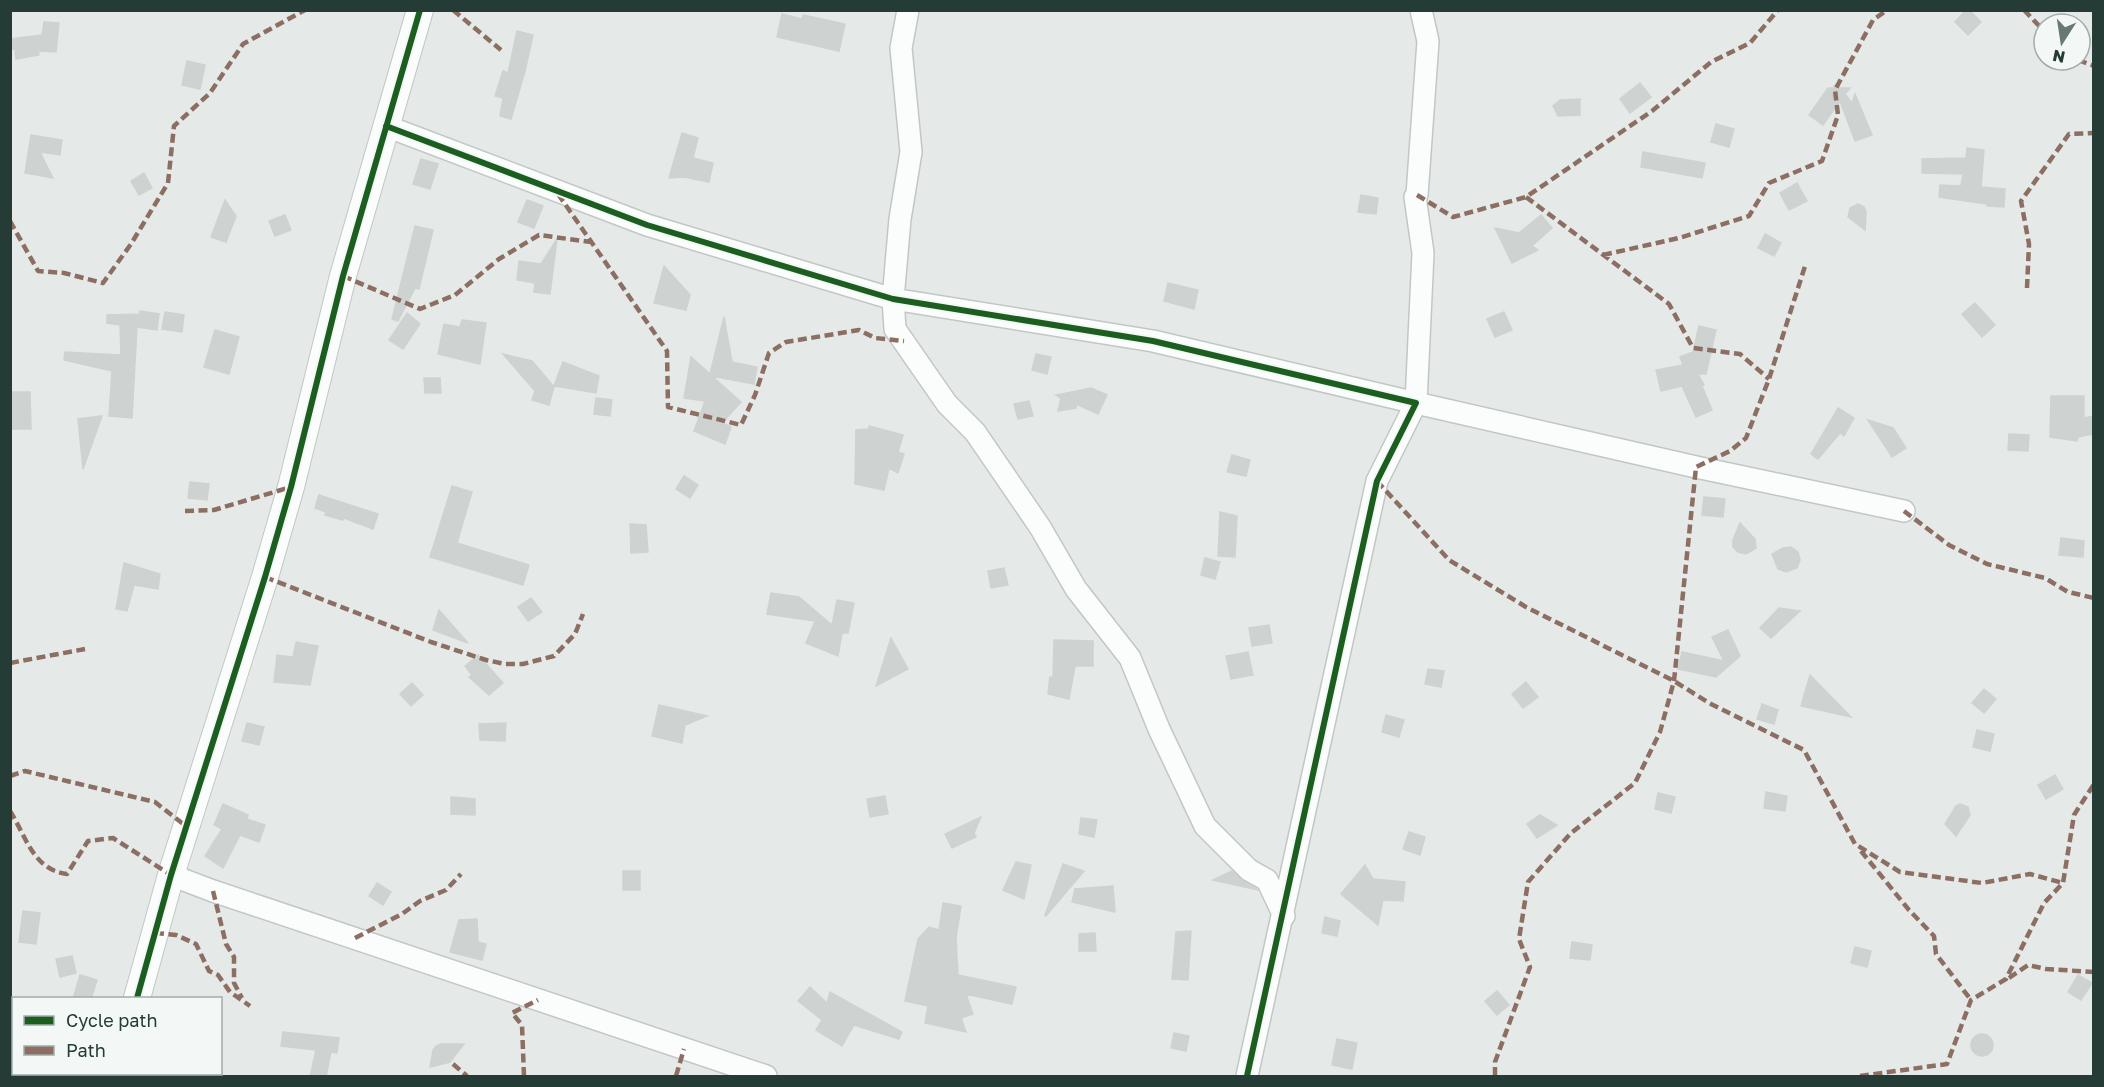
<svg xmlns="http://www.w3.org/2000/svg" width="2104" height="1087" viewBox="0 0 2104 1087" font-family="'Golos Text',sans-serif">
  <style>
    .building { fill: #ced2d1; stroke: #ced3d1; stroke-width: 1.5 }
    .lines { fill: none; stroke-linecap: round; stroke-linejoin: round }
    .minor-casing { stroke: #c2c7c5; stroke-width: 24 }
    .tertiary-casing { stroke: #c2c7c5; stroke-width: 28 }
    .minor { stroke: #fbfcfc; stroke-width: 21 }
    .tertiary { stroke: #fbfcfc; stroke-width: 26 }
    .quiet { stroke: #8d6e63; stroke-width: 4.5; stroke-dasharray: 9 4.5; stroke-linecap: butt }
    .cycleway-casing { stroke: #f3f8f6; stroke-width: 10 }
    .cycleway { stroke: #1b5e20; stroke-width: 6 }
  </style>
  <rect width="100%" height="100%" fill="#e5eae8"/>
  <!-- building -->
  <path class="building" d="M1966,10H1969L1981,22L1968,35L1955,22Z
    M782,14L802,19L803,15L845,24L839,51L777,37Z
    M44,22L59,23L56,52L38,51L39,55L16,59L15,49H10V39L42,35Z
    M517,31L533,35L525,71L511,119L500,116L503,98L495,96L503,71L508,73Z
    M187,61L205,65L200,89L182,85Z
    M1640,83L1651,97L1630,113L1620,99Z
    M1837,84L1840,88H1850L1845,94L1852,103L1855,94L1872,135L1855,141L1840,101L1823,125L1809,115L1828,88H1835L1834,86Z
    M1580,99V115L1558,116L1553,106L1560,100Z
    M1716,124L1734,129L1729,147L1711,142Z
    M682,133L698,138L693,158L713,163L709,182L684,177L669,178Z
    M31,135L62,140L60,155L40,152L53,178L25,173Z
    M1967,148L1984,150L1981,187L2005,189L2004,207L1987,206V204L1939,197L1940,185L1961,186L1963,174L1922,173V159L1966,158Z
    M1643,152L1705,163L1702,178L1641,167Z
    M421,159L438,164L430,189L413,184Z
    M144,173L152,188L139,195L131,181Z
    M1797,183L1807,201L1789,210L1780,193Z
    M1361,195L1378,198L1376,214L1358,212Z
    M225,200L236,216L226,242L211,237Z
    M527,200L543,206L534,228L518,222Z
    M1858,204L1864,207L1866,212L1865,230L1848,217L1850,208Z
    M285,215L291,230L275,236L269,221Z
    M1541,215L1552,228L1532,246L1538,250L1512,263L1495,228L1519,233Z
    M415,226L433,230L419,289L415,288L398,321L392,319Z
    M1765,234L1781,243L1774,256L1758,248Z
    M557,239L550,294L534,292L535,283L517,280L519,261L541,264Z
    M664,266L690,295L686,310L654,303Z
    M1168,283L1198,290L1194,309L1164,301Z
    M1975,303L1995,325L1982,337L1962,314Z
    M140,311L159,314L157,330L137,327L132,418L109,416L112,371L64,360L65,352L121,355L120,325L107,323V315L140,314Z
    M165,312L184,315L182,332L162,329Z
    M1504,312L1512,330L1495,337L1487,319Z
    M407,313L420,324L403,349L389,340Z
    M724,317L732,362L757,367L754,384L712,376L741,402L722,423L731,427L725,444L694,431L705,401L684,398L691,357L710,374Z
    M462,320L486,323L480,364L438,354L444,324L460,327Z
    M1699,326L1716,330L1706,374H1698L1704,385L1702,386L1712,410L1696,417L1682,386L1661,391L1656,370L1683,365L1680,357L1693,352Z
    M215,330L239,337L229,374L204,367Z
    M503,354L532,361L554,387L549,405L532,400L535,391Z
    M1036,354L1051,357L1047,374L1032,370Z
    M563,362L599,376L596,393L554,386Z
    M424,378H440L441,393H425Z
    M1091,388L1107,395L1098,414L1076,404V408L1058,411L1061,398L1056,395Z
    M10,392H30L31,429H10Z
    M2051,396H2084V418L2094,416V434L2078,437L2077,441L2050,437Z
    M596,398L612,400L610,416L594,414Z
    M1029,401L1033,416L1018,419L1014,404Z
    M1838,408L1854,418L1844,436L1840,433L1818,459L1811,454Z
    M102,416L83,469L78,419Z
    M1868,420L1893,428L1906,448L1892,457Z
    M869,426L903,435L898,452L904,454L898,473L889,468L884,490L855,484L856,430L869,429Z
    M2009,434L2029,435L2028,451L2008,450Z
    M1232,455L1250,460L1246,476L1227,472Z
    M684,476L698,485L690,498L676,489Z
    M190,482L209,484L207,500L188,498Z
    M452,486L472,492L457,543L529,565L523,585L430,557Z
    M319,495L378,514L373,529L344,518L343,520L325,515L326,512L315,508Z
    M1704,497L1725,499L1723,517L1702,515Z
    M1220,512L1237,516L1235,557L1218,556Z
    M1740,523L1755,539L1756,548L1746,554L1738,552L1733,547V540Z
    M630,524L646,525L648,552L631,553Z
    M2061,538L2084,541L2083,557L2059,555Z
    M1791,547L1798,552L1800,560L1797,568L1786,572L1778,569L1772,554L1783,548Z
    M1205,558L1220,562L1215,579L1201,575Z
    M124,563L160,574L158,589L134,585L127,611L116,609Z
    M1004,568L1008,585L991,588L988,571Z
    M771,593L799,597L832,625L837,600L854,603L848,633H842L838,656L806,643L815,621L767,614Z
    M531,598L542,612L528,621L518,607Z
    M1779,608L1800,611L1771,638L1760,628Z
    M439,610L468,643L433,630Z
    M1269,625L1272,643L1252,646L1249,628Z
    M1728,630L1740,656L1716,677L1678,669L1682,652L1724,661L1712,637Z
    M891,638L908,669L876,686Z
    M1054,640L1093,641V666H1075L1069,699L1048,694L1050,677L1053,678Z
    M296,642L318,646L310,685L274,682L277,655L293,657Z
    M1248,652L1253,675L1231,679L1226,656Z
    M478,655L503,683L489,695L469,677L472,675L465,666Z
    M1428,669L1444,671L1441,687L1425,684Z
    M1810,675L1851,717L1801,706Z
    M1526,682L1538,697L1523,708L1512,694Z
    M412,683L423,695L411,706L400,694Z
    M1984,689L1996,699L1984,713L1972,703Z
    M1762,704L1778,710L1774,724L1757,719Z
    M659,705L707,716L685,725L682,743L652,736Z
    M1386,715L1404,720L1399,737L1382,732Z
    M247,723L264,727L259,745L242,741Z
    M506,723L505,741L480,740L479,724Z
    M1977,730L1994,734L1990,751L1973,747Z
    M2055,775L2063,789L2046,799L2038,785Z
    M1766,792L1787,796L1785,811L1764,808Z
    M1658,793L1675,797L1671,813L1655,809Z
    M885,796L888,814L870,817L867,799Z
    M451,797L475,799V815L451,814Z
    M223,804L248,815L247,819L265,825L259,842L240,835L223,868L205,856L222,829L214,825Z
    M1960,804L1968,807L1970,815L1956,836L1945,824L1956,806Z
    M1540,815L1557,825L1537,838L1527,824Z
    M981,817L974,833L976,837L952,848L945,834Z
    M1081,818L1097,820L1094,837L1079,834Z
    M1409,832L1425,837L1420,855L1403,849Z
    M1016,862L1031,865L1024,899L1003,890Z
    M1063,864L1084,871L1046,916L1045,915Z
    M1365,865L1373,879L1405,882L1403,901L1383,900L1378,925L1341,894Z
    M623,871H640V890H623Z
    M1232,871L1243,881L1258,890L1213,880Z
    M377,883L391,892L383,905L369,896Z
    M1113,886L1115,912L1072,902L1075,889Z
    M943,903L961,906L956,938L958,975L1016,987L1012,1004L966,994L973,1014L961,1018L966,1032L925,1023L928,1006L905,1001L918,939L929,927L939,930Z
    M23,911L40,913L36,944L19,942Z
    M1325,917L1340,921L1337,936L1322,933Z
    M477,919L478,942L486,944L482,960L450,952L459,920Z
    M1191,931L1188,980L1172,979L1176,932Z
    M1095,933L1096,951H1079V934Z
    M1572,942L1592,945L1590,960L1570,958Z
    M1855,947L1871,951L1867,967L1851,963Z
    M72,956L76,973L60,977L56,959Z
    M80,975L97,980L91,999H73Z
    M2078,975L2092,983L2081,1000L2068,992Z
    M810,987L827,1003L830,992L902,1032L899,1039L854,1025L842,1046L816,1030L822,1020L798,1001Z
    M1497,991L1509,1005L1497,1015L1485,1001Z
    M283,1032L339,1038L337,1053L331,1052L326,1077H310L316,1050L281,1046Z
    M1174,1033L1189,1036L1186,1051L1171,1048Z
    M1971 1045a11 11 0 1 1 22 0a11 11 0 1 1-22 0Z
    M1337,1039L1357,1043L1352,1069L1332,1065Z
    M441,1044H464L450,1062L430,1067L433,1050L436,1046Z"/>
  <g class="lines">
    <defs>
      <path id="minor" d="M908,10L901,48L911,152L900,219L893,299L895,329L947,404L975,432L1040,527L1076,589L1130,658L1159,729L1205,826L1249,870L1267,880L1284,916
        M1421,10L1428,41L1417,195L1415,197L1423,253L1416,403L1696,467L1904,511
        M386,126L647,225L893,299L1153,341L1416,403L1377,481L1247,1076
        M171,875L213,891L766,1076"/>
      <path id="tertiary" d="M137,998L171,875L265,577L291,487L343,276L420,10
        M116,1076L117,1074"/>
    </defs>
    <!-- minor casing -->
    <use href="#minor" class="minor-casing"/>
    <!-- tertiary casing -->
    <use href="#tertiary" class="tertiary-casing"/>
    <!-- minor -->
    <use href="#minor" class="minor"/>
    <!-- tertiary -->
    <use href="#tertiary" class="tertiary"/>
    <!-- quiet -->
    <path class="quiet" d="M453,10L501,50
      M2024,10L2044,31
      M2078,60L2094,66
      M558,194L667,351L668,407L741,425L755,395L769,353L786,342L859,330L875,338L904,341
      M1417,195L1453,217L1526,197L1652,111L1711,62L1750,43L1778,10
      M1526,197L1669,304L1693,348L1740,354L1769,379
      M10,221L38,271L64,273L103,283L131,244L168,183L174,126L210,93L243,44L305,10
      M1603,255L1679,238L1749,216L1769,183L1822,161L1838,115L1835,90L1873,20L1887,10
      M343,276L420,309L455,295L499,259L539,235L591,242
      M2027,288L2029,244L2021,201L2069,134L2094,133
      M1377,481L1449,560L1526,607L1674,681L1709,703L1804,750L1855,844L1900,872L1982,883L2030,874L2063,883
      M185,511L214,510L291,487
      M1904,511L1949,545L1987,564L2045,578L2068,592L2094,598
      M265,577L431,642L486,660L505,664H523L554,656L575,634L583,614
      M10,663L85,649
      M10,776L25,771L155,802L187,827
      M10,811C26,836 33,870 67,874L88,841L113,838L171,875
      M1861,851L1909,910L1934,936L1936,954L1971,1000
      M213,891L226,944L234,957V983L242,998
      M155,933L176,935L196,944L209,971L218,975L230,992L250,1006
      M355,938L402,914L420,901L446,890L461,874
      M2009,978L2028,965L2046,969L2094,972
      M453,1064L467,1076
      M524,1076L522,1025L512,1013L538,1000
      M676,1076L684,1049
      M1495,1076V1062L1530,967L1519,939L1528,882L1571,833L1635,783L1660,732L1674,681L1696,467L1730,451L1746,438L1769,379L1806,263
      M1860,1076L1947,1064L1971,1000L2006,979L2044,903L2063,883L2074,815L2094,784"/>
    <defs>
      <path id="cycleway" d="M386,126L647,225L893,299L1153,341L1416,403L1377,481L1247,1076
        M137,998L171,875L265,577L291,487L343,276L420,10"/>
    </defs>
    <!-- cycleway casing -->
    <use href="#cycleway" class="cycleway-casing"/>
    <!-- cycleway -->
    <use href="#cycleway" class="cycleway"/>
  </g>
  <!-- border -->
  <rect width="2104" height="1087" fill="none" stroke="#243c35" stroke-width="24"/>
  <!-- legend -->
  <rect x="12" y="997" width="210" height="78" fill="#f3f8f6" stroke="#a0ada9" stroke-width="1.5"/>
  <rect x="24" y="1016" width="30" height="9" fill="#1b5e20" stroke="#a0ada9" stroke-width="1.5"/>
  <text x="66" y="1027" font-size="18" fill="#243c35">Cycle path</text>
  <rect x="24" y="1046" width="30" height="9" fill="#8d6e63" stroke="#a0ada9" stroke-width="1.5"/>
  <text x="66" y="1057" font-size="18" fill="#243c35">Path</text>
  <!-- north arrow -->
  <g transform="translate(2062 42) rotate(192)"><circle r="28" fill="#f3f8f6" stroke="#a0ada9" stroke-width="1.5"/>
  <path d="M0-4.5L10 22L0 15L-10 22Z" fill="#687974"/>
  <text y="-9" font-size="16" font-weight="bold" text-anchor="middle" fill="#243c35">N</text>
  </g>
</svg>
